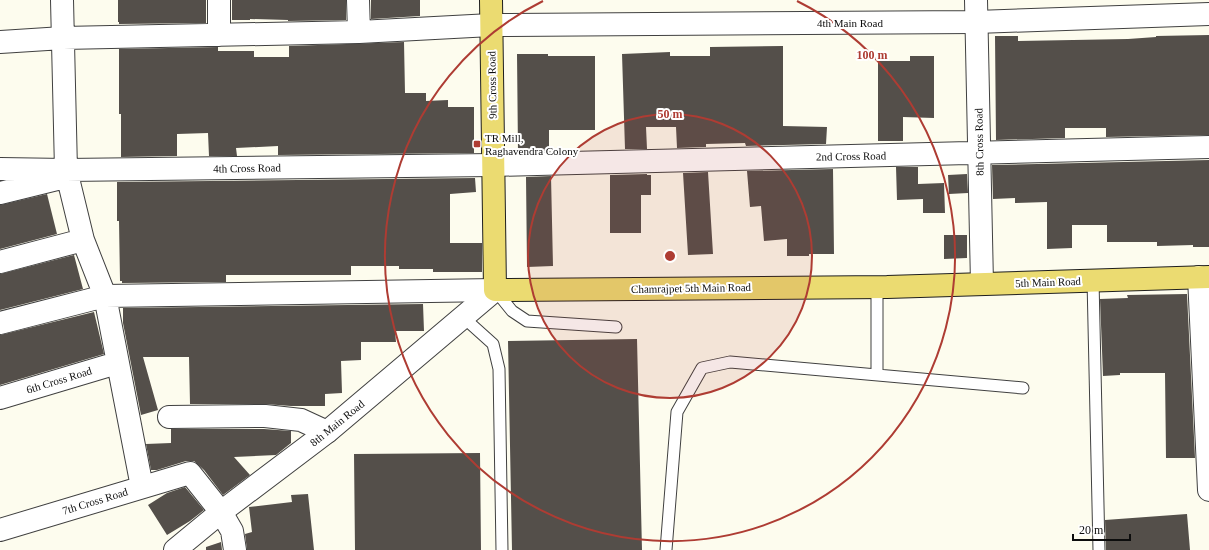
<svg xmlns="http://www.w3.org/2000/svg" width="1209" height="550" viewBox="0 0 1209 550" font-family="'Times New Roman',serif">
  <style>
    .building { fill: #544f4a }
    .lines { fill: none; stroke-linecap: round; stroke-linejoin: round }
    .service-casing { stroke: #404040; stroke-width: 13 }
    .minor-casing { stroke: #404040; stroke-width: 24 }
    .tertiary-casing { stroke: #404040; stroke-width: 24 }
    .primary-casing { stroke: #1e1e1e; stroke-width: 24 }
    .service { stroke: #fff; stroke-width: 11 }
    .minor { stroke: #fff; stroke-width: 22 }
    .tertiary { stroke: #fff; stroke-width: 22 }
    .primary { stroke: #ebdb71; stroke-width: 22 }
    .ring { fill: none; stroke: #ae3c33; stroke-width: 2 }
    .poi-dot { fill: #ae3c33; stroke: #fff; stroke-width: 1.5 }
    .labels { text-anchor: middle; dominant-baseline: central; stroke-width: 4; stroke-linejoin: round; paint-order: stroke }
    .street-label { font-size: 11px; fill: #0d0d0d; stroke: #fff }
    .poi-label { font-size: 11px; fill: #0d0d0d; stroke: #fff; text-anchor: start }
    .centre { fill: #ae3c33; stroke: #fff; stroke-width: 2 }
    .ring-label { font-size: 12px; text-anchor: middle; font-weight: bold; fill: #ae3c33; stroke: #fff; stroke-width: 4; stroke-linejoin: round; paint-order: stroke }
  </style>
  <rect width="100%" height="100%" fill="#fdfcee"/>
  <!-- building -->
  <path class="building" d="M118,0H206V23L119,24V22H118Z
    M232,0H346V20L288,21V20L250,19V20H232Z
    M371,0H420V16L371,19Z
    M1209,35V135L1106,137V128H1065V138L996,140L995,36H1018V41L1128,39L1156,37V36Z
    M404,42L405,93H426V101L448,100V107H474V153L278,155V146L236,148L237,156H209L208,133L177,134V156L121,157V114H119V49L218,47V51H254V57H289V46Z
    M783,46V126L827,127L826,144L746,146L745,143L706,144V147L677,148L676,127H646L647,149H625L622,54L670,52V56H710V47Z
    M517,54H548V56H595V130H549V151L518,152Z
    M910,56H934V118L903,117V141H878V61H910Z
    M1209,160V247H1193V245L1157,246V242H1107V225H1072V248L1047,249V202L1015,203V198L993,199L992,165Z
    M896,167H918V184L944,183L945,213H923V199L897,200Z
    M833,169L834,254H809V256H787V239L764,241L761,206L750,207L747,171Z
    M708,172L713,254L688,255L683,173Z
    M647,174V175H651V195H641V233H610V175Z
    M967,174L968,193L949,194L948,175Z
    M551,176L553,266L527,267L526,177Z
    M475,178L476,192L450,194V243H482V272H433V269H399V266H351V275H226V282L122,283V281H120L119,221H117V182Z
    M47,194L57,234L0,249V205Z
    M944,235H967V258L944,259Z
    M74,255L83,289L0,310V274Z
    M1187,294L1195,458H1166L1165,373H1120V375L1103,376L1100,299L1128,298L1127,295Z
    M423,304L424,331H395L396,342H361V360L341,361L342,393L325,394V406H291L265,404H190L189,357H143L158,410L141,415L123,323V308Z
    M94,312L104,354L0,385V335Z
    M637,339L642,550H512L508,341Z
    M171,429H264L291,431V443L276,455L234,457L250,475L223,495L204,470L194,461H186L157,470H151L146,444L171,443Z
    M480,453L481,550H355L354,454Z
    M185,487L204,510L190,521L167,535L148,505L167,493Z
    M308,494L314,550H247L245,534L252,532L249,507L292,502L291,495Z
    M1187,514L1190,550H1106L1105,520Z
    M221,542L222,550H206V547Z"/>
  <g class="lines">
    <defs>
      <path id="service" d="M1093,280L1099,550
        M877,287V375
        M495,290L512,311L527,321L616,327
        M463,317L493,344L499,369L502,550
        M666,550L677,412L702,368L730,362L1023,388"/>
      <path id="minor" d="M62,0L66,170L83,240L105,296L142,487
        M358,0L359,32
        M976,0L982,284
        M219,35V0
        M0,42L63,38L359,32L491,25
        M0,169L66,170L493,165L1209,147
        M0,193L61,178
        M0,262L83,240
        M1199,277L1209,490
        M0,323L105,296L495,290
        M0,398L117,363
        M169,417L265,416L301,420L327,432
        M0,530L190,473L221,512L232,531L235,550"/>
      <path id="tertiary" d="M491,25L976,22L1209,14
        M175,550L221,512L327,432L495,290"/>
      <path id="primary" d="M491,0L495,290L887,287L1209,277"/>
    </defs>
    <!-- service casing -->
    <use href="#service" class="service-casing"/>
    <!-- minor casing -->
    <use href="#minor" class="minor-casing"/>
    <!-- tertiary casing -->
    <use href="#tertiary" class="tertiary-casing"/>
    <!-- primary casing -->
    <use href="#primary" class="primary-casing"/>
    <!-- service -->
    <use href="#service" class="service"/>
    <!-- minor -->
    <use href="#minor" class="minor"/>
    <!-- tertiary -->
    <use href="#tertiary" class="tertiary"/>
    <!-- primary -->
    <use href="#primary" class="primary"/>
  </g>
  <!-- distance rings -->
  <circle cx="670" cy="256" r="142" fill="#ae3c33" fill-opacity=".12"/>
  <g class="ring">
    <circle cx="670" cy="256" r="142"/>
    <path d="M797 1A285 285 0 1 1 543 1"/>
  </g>
  <!-- markers -->
  <rect class="poi-dot" x="473" y="140" width="8" height="8" rx="2"/>
  <g class="labels">
    <!-- street labels -->
    <g class="street-label">
      <text x="850" y="23">4th Main Road</text>
      <text transform="translate(492 85) rotate(-91)">9th Cross Road</text>
      <text transform="translate(979 142) rotate(-91)">8th Cross Road</text>
      <text transform="translate(851 156) rotate(-1)">2nd Cross Road</text>
      <text transform="translate(247 168) rotate(-1)">4th Cross Road</text>
      <text transform="translate(1048 282) rotate(-2)">5th Main Road</text>
      <text transform="translate(691 288) rotate(-1)">Chamrajpet 5th Main Road</text>
      <text transform="translate(59 380) rotate(-17)">6th Cross Road</text>
      <text transform="translate(337 423) rotate(-39)">8th Main Road</text>
      <text transform="translate(95 501) rotate(-17)">7th Cross Road</text>
    </g>
    <!-- poi labels -->
    <g class="poi-label">
      <text x="485" y="138">TR Mill,<tspan x="485" dy="13">Raghavendra Colony</tspan></text>
    </g>
  </g>
  <circle cx="670" cy="256" r="6" class="centre"/>
  <g class="ring-label">
    <text x="872" y="59">100 m</text>
    <text x="670" y="118">50 m</text>
  </g>
  <!-- scale -->
  <path d="M1073 534v6h57v-6" fill="none" stroke="#0d0d0d" stroke-width="2"/>
  <text x="1079" y="534" font-size="12" fill="#0d0d0d" stroke="#ffffff" stroke-width="3" paint-order="stroke">20 m</text>
</svg>
